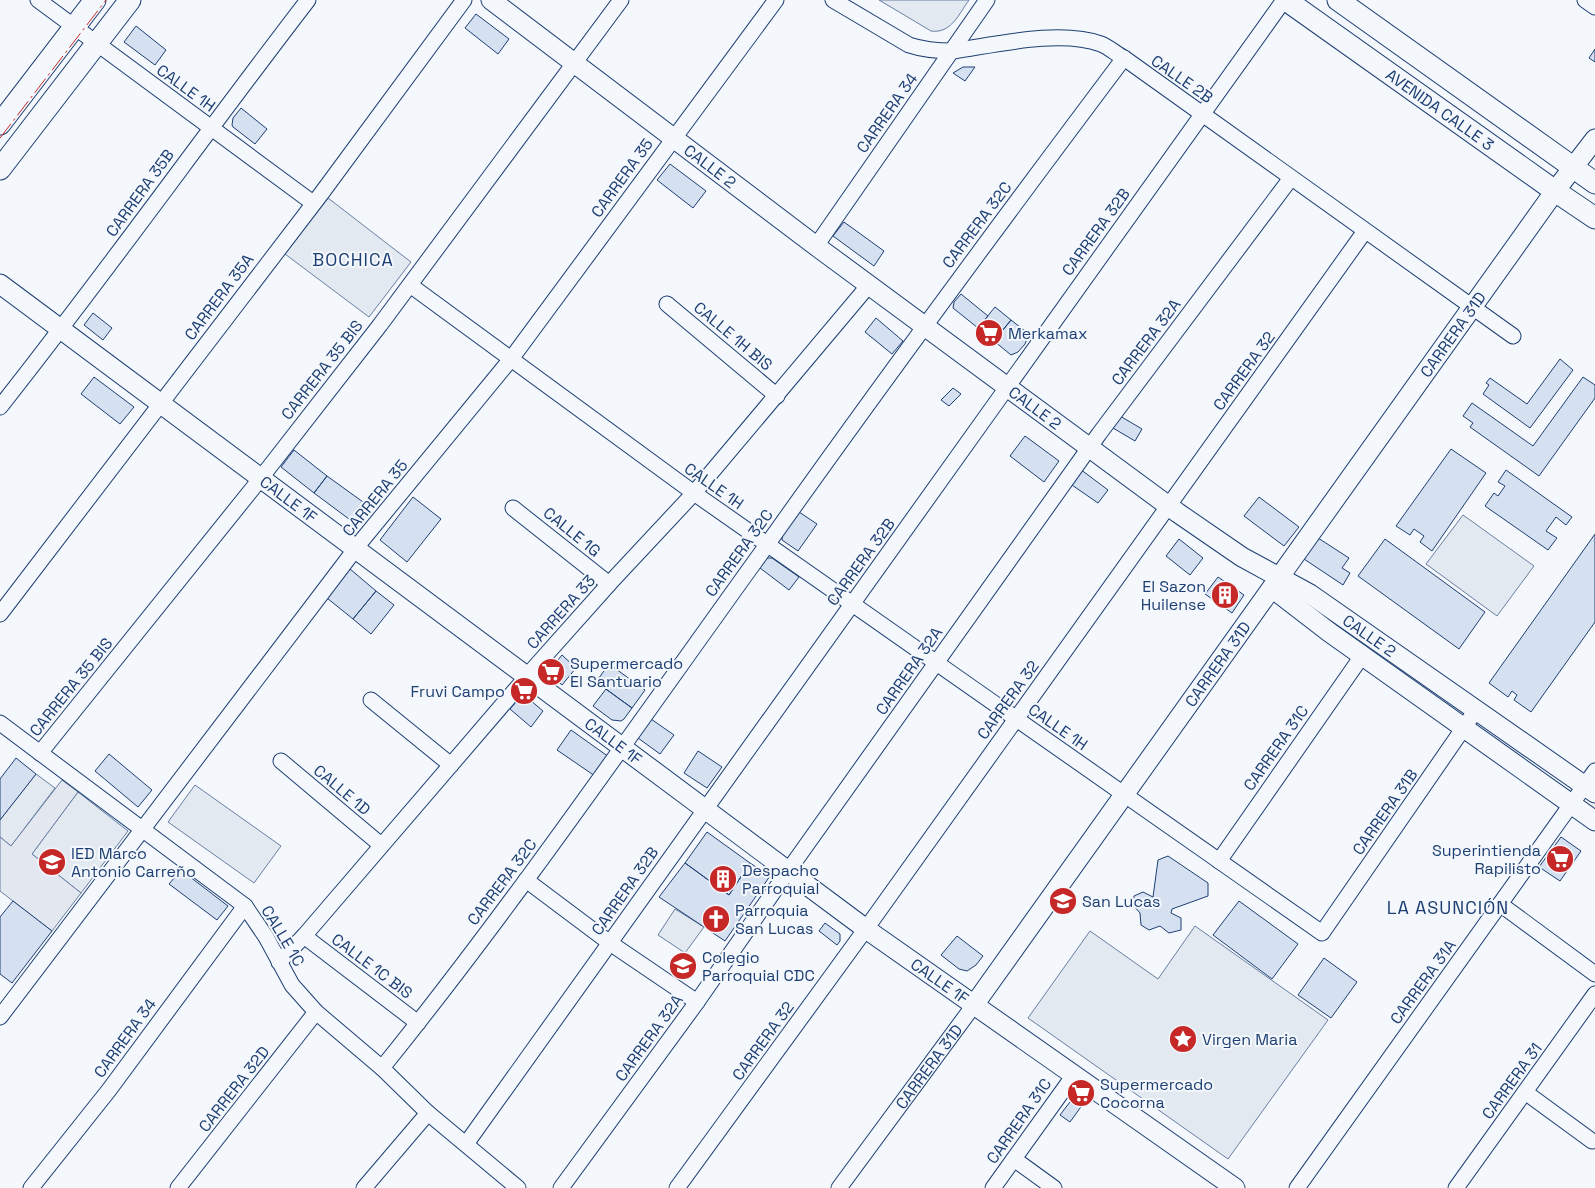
<svg xmlns="http://www.w3.org/2000/svg" width="1595" height="1188" viewBox="0 0 1595 1188" font-family="'Space Grotesk',sans-serif">
  <style>
    .green { fill: #e3e9f0; stroke: #687fa3 }
    .parking { fill: #e3e8f0; stroke: #687fa3 }
    .building { fill: #d5e0f0; stroke: #1d3f73 }
    .lines { fill: none; stroke-linecap: round; stroke-linejoin: round }
    .minor-casing { stroke: #1d3f73; stroke-width: 17 }
    .tertiary-casing { stroke: #1d3f73; stroke-width: 21 }
    .secondary-casing { stroke: #1d3f73; stroke-width: 23 }
    .minor { stroke: #f4f7fb; stroke-width: 15 }
    .tertiary { stroke: #f4f7fb; stroke-width: 19 }
    .secondary { stroke: #f4f7fb; stroke-width: 21 }
    .power { stroke: #c62828; stroke-width: 1; stroke-dasharray: 18 4 2.5 4; stroke-linecap: butt }
    .labels { text-anchor: middle; dominant-baseline: central; stroke-width: 4; stroke-linejoin: round; paint-order: stroke }
    .street-label { font-size: 16px; fill: #1d3f73; stroke: #f4f7fb }
    .poi-label { font-size: 16px; fill: #1d3f73; stroke: #f4f7fb; text-anchor: start }
    .neighbourhood-label { font-size: 18px; letter-spacing: 1px; fill: #1d3f73; stroke: #f4f7fb }
  </style>
  <rect width="100%" height="100%" fill="#f4f7fb"/>
  <!-- green -->
  <path class="green" d="M879,0H969C959,14 951,34 931,31Z
    M328,198L411,262L369,317L285,254Z
    M1463,515L1534,566L1497,616L1426,564Z
    M36,774L55,788L11,846L0,837V820Z
    M195,785L281,846L254,883L168,822Z
    M78,792L128,831L81,893L32,854Z
    M675,909L704,927L685,953L658,935Z
    M1195,926L1328,1020L1228,1159L1028,1018L1090,931L1158,979Z"/>
  <!-- parking -->
  <path class="parking" d="M62,780L78,792L32,854L81,893L52,931L0,891V837L11,846Z"/>
  <!-- building -->
  <path class="building" d="M476,14L509,39L498,54L465,28Z
    M136,26L166,50L155,65L124,42Z
    M1595,49V62L1589,58Z
    M963,67H975L965,81L953,73Z
    M241,108L267,129L255,144L233,127L232,125L233,118Z
    M670,164L706,191L693,208L657,180Z
    M844,222L884,251L874,266L833,236Z
    M961,294L988,316L978,328L953,308L954,302Z
    M995,307L1011,320L994,341L978,328Z
    M93,313L112,328L103,340L84,325Z
    M876,318L903,341L892,354L865,332Z
    M1011,320L1029,334L1025,344L1018,352L1011,355L994,341Z
    M1560,359L1573,370L1530,428L1483,394L1489,385L1486,383L1490,378L1527,404Z
    M94,377L134,407L120,424L81,394Z
    M1583,377L1595,385V398L1539,476L1470,427L1473,423L1463,416L1472,403L1533,446Z
    M953,388L961,394L949,406L941,400Z
    M1120,416L1142,429L1135,441L1113,428Z
    M1025,436L1059,461L1044,482L1010,456Z
    M1451,449L1486,473L1432,551L1420,542L1424,536L1414,529L1410,535L1396,526Z
    M294,450L327,476L314,493L281,467Z
    M1080,469L1108,490L1098,503L1069,483Z
    M1506,470L1572,517L1566,525L1556,517L1546,531L1557,538L1548,550L1485,506L1494,493L1498,496L1505,486L1498,482Z
    M327,476L370,507L357,525L314,493Z
    M413,497L441,519L407,562L380,540Z
    M1259,497L1299,527L1284,546L1244,516Z
    M796,510L817,524L798,551L782,540L783,529Z
    M1595,534V622L1531,712L1514,700L1517,695L1512,691L1508,697L1489,683Z
    M1315,536L1349,558L1342,568L1350,573L1343,585L1301,557Z
    M1179,539L1203,558L1190,575L1166,556Z
    M1385,539L1485,612L1459,649L1358,576Z
    M767,558H772L799,577L789,590L760,568Z
    M350,569L376,591L353,619L327,598Z
    M1218,577L1244,595L1232,613L1205,594Z
    M376,591L394,605L371,634L353,619Z
    M562,655L576,668L562,685L548,672Z
    M609,664L645,690L632,708L596,682Z
    M606,689L632,708L624,719L621,721L612,720L593,706Z
    M523,694L543,711L531,727L510,709Z
    M651,719L674,735L660,754L638,738Z
    M571,730L609,757L595,776L557,750Z
    M698,751L722,767L707,788L684,773Z
    M109,754L152,790L138,807L95,771Z
    M16,758L36,774L0,820V779Z
    M707,832L750,863L729,895L685,863Z
    M1561,837L1581,851L1560,881L1539,867Z
    M1168,856L1208,883V896L1172,909L1171,913L1181,918V930L1169,933L1160,926L1149,930L1141,925L1140,913L1133,905L1134,896L1143,892L1153,897L1158,860Z
    M685,863L729,895L750,863L770,876L725,941L659,897Z
    M181,870L228,906L217,920L169,884Z
    M13,901L52,931L12,983L0,974V917Z
    M1239,901L1298,944L1272,979L1213,935Z
    M825,923L840,934V941L837,945L819,931Z
    M957,936L983,956L976,965L967,971L959,969L941,955Z
    M1324,958L1357,982L1331,1018L1298,995Z
    M1073,1098L1083,1104L1070,1122L1060,1115Z"/>
  <g class="lines">
    <defs>
      <g id="minor">
        <path d="M38,0L313,203"/>
        <path d="M833,0L909,45C924,50 937,51 953,51C995,45 1060,29 1101,44C1109,47 1116,54 1124,58L1513,336"/>
        <path d="M1585,0L1595,7"/>
        <path d="M816,246L987,0"/>
        <path d="M410,285L694,493L1322,933L1476,710"/>
        <path d="M667,304L777,396"/>
        <path d="M0,407C106,273 204,135 308,0"/>
        <path d="M513,508L609,584"/>
        <path d="M0,614L321,194L464,0"/>
        <path d="M371,700L451,765"/>
        <path d="M0,723L245,906L266,937L292,985L316,1012L382,1068L428,1113L518,1188"/>
        <path d="M40,753L253,488L380,325L621,0"/>
        <path d="M281,761L381,845"/>
        <path d="M1219,861L1362,656"/>
        <path d="M526,880L610,943L697,1002"/>
        <path d="M1500,904L1595,974"/>
        <path d="M304,936L418,1023"/>
        <path d="M279,962L304,936L535,667L609,584L694,493L869,285"/>
        <path d="M0,1017L363,539L511,359L776,0"/>
        <path d="M382,1068C515,903 635,728 759,556C878,388 1000,223 1124,58"/>
        <path d="M1525,1092L1592,1141"/>
        <path d="M466,1144L1284,0"/>
        <path d="M1014,1159L1054,1188"/>
        <path d="M31,1188L109,1090L245,906"/>
        <path d="M178,1188L316,1012"/>
        <path d="M364,1188L428,1113"/>
        <path d="M561,1188L697,1002L788,871L1099,434L1291,178"/>
        <path d="M677,1188L873,919L1365,231"/>
        <path id="s1" d="M839,1188L974,1005"/>
        <path d="M993,1188L1074,1075"/>
        <path d="M1297,1188L1595,771"/>
        <path d="M1456,1188L1595,994"/>
      </g>
      <g id="tertiary">
        <path id="s2" d="M491,0L816,246L1178,513L1242,557L1310,594L1595,793"/>
        <path id="s3" d="M0,284L866,929L1235,1188"/>
        <path d="M1272,588L1329,632L1595,821"/>
        <path id="s4" d="M974,1005L1555,191L1595,139"/>
      </g>
      <g id="secondary">
        <path id="s5" d="M1286,0L1555,191L1595,218"/>
        <path d="M1338,0L1595,183"/>
        <path d="M0,124L95,0"/>
        <path d="M0,169L130,0"/>
      </g>
    </defs>
    <!-- minor casing -->
    <use href="#minor" class="minor-casing"/>
    <!-- tertiary casing -->
    <use href="#tertiary" class="tertiary-casing"/>
    <!-- secondary casing -->
    <use href="#secondary" class="secondary-casing"/>
    <!-- minor -->
    <use href="#minor" class="minor"/>
    <!-- tertiary -->
    <use href="#tertiary" class="tertiary"/>
    <!-- secondary -->
    <use href="#secondary" class="secondary"/>
    <!-- power -->
    <path class="power" d="M0,138L106,0"/>
  </g>
  <!-- icons -->
  <defs>
    <symbol id="supermarket-disc" viewBox="-11 -11 22 22"><circle r="9.5" fill="#c62828" stroke="#f4f7fb"/><path d="M-6-5.5h2.5l.6 2H6L4.5 2H-2.5L-4.4-4H-6ZM-1.5 3.2a1.3 1.3 0 1 0 .1 0ZM3 3.2a1.3 1.3 0 1 0 .1 0Z" fill="#fff"/></symbol>
    <symbol id="building-disc" viewBox="-11 -11 22 22"><circle r="9.5" fill="#c62828" stroke="#f4f7fb"/><path d="M-4-6H4V6H1V3H-1V6H-4ZM-2.5-4.3h1.7v1.8h-1.7ZM.8-4.3h1.7v1.8H.8ZM-2.5-1h1.7V.8h-1.7ZM.8-1h1.7V.8H.8Z" fill="#fff"/></symbol>
    <symbol id="school-disc" viewBox="-11 -11 22 22"><circle r="9.5" fill="#c62828" stroke="#f4f7fb"/><path d="M0-5L7-2L0 1L-7-2ZM-4 1L0 2.5L4 1V4Q0 6-4 4Z" fill="#fff"/></symbol>
    <symbol id="church-disc" viewBox="-11 -11 22 22"><circle r="9.5" fill="#c62828" stroke="#f4f7fb"/><path d="M-1.2-6h2.4v3.5h3.3v2.4h-3.3V6h-2.4V-.1h-3.3v-2.4h3.3Z" fill="#fff"/></symbol>
    <symbol id="sight-disc" viewBox="-11 -11 22 22"><circle r="9.5" fill="#c62828" stroke="#f4f7fb"/><path d="M0-6L1.8-2.2L6-1.7L2.9 1.2L3.7 5.4L0 3.3L-3.7 5.4L-2.9 1.2L-6-1.7L-1.8-2.2Z" fill="#fff"/></symbol>
  </defs>
  <g fill-rule="evenodd">
    <use href="#supermarket-disc" x="973" y="317" width="32" height="32"/>
    <use href="#building-disc" x="1209" y="579" width="32" height="32"/>
    <use href="#supermarket-disc" x="535" y="656" width="32" height="32"/>
    <use href="#supermarket-disc" x="508" y="675" width="32" height="32"/>
    <use href="#supermarket-disc" x="1544" y="843" width="32" height="32"/>
    <use href="#school-disc" x="36" y="846" width="32" height="32"/>
    <use href="#building-disc" x="707" y="863" width="32" height="32"/>
    <use href="#school-disc" x="1047" y="885" width="32" height="32"/>
    <use href="#church-disc" x="700" y="903" width="32" height="32"/>
    <use href="#school-disc" x="667" y="950" width="32" height="32"/>
    <use href="#sight-disc" x="1167" y="1023" width="32" height="32"/>
    <use href="#supermarket-disc" x="1065" y="1077" width="32" height="32"/>
  </g>
  <g class="labels">
    <!-- street labels -->
    <g class="street-label">
      <text transform="translate(1182 79) rotate(35)">CALLE 2B</text>
      <text transform="translate(186 88) rotate(36)">CALLE 1H</text>
      <text stroke="none"><textPath href="#s5" startOffset="189">AVENIDA CALLE 3</textPath></text>
      <text transform="translate(887 113) rotate(-55)">CARRERA 34</text>
      <text stroke="none"><textPath href="#s2" startOffset="275">CALLE 2</textPath></text>
      <text transform="translate(622 178) rotate(-54)">CARRERA 35</text>
      <text transform="translate(140 193) rotate(-54)">CARRERA 35B</text>
      <text transform="translate(977 225) rotate(-53)">CARRERA 32C</text>
      <text transform="translate(1096 232) rotate(-54)">CARRERA 32B</text>
      <text transform="translate(219 297) rotate(-53)">CARRERA 35A</text>
      <text stroke="none"><textPath href="#s4" startOffset="824">CARRERA 31D</textPath></text>
      <text transform="translate(733 336) rotate(40)">CALLE 1H BIS</text>
      <text transform="translate(1146 342) rotate(-53)">CARRERA 32A</text>
      <text transform="translate(322 370) rotate(-52)">CARRERA 35 BIS</text>
      <text transform="translate(1244 371) rotate(-54)">CARRERA 32</text>
      <text stroke="none"><textPath href="#s2" startOffset="680">CALLE 2</textPath></text>
      <text transform="translate(714 486) rotate(35)">CALLE 1H</text>
      <text transform="translate(375 498) rotate(-51)">CARRERA 35</text>
      <text stroke="none"><textPath href="#s3" startOffset="360">CALLE 1F</textPath></text>
      <text transform="translate(572 532) rotate(39)">CALLE 1G</text>
      <text transform="translate(739 553) rotate(-54)">CARRERA 32C</text>
      <text transform="translate(861 562) rotate(-54)">CARRERA 32B</text>
      <text transform="translate(561 612) rotate(-48)">CARRERA 33</text>
      <text stroke="none"><textPath href="#s2" startOffset="1085">CALLE 2</textPath></text>
      <text stroke="none"><textPath href="#s4" startOffset="419">CARRERA 31D</textPath></text>
      <text transform="translate(909 671) rotate(-55)">CARRERA 32A</text>
      <text transform="translate(71 687) rotate(-51)">CARRERA 35 BIS</text>
      <text transform="translate(1008 700) rotate(-54)">CARRERA 32</text>
      <text transform="translate(1058 727) rotate(35)">CALLE 1H</text>
      <text stroke="none"><textPath href="#s3" startOffset="765">CALLE 1F</textPath></text>
      <text transform="translate(1276 748) rotate(-55)">CARRERA 31C</text>
      <text transform="translate(342 790) rotate(40)">CALLE 1D</text>
      <text transform="translate(1385 812) rotate(-55)">CARRERA 31B</text>
      <text transform="translate(502 882) rotate(-53)">CARRERA 32C</text>
      <text transform="translate(625 891) rotate(-55)">CARRERA 32B</text>
      <text transform="translate(283 936) rotate(59)">CALLE 1C</text>
      <text transform="translate(372 966) rotate(37)">CALLE 1C BIS</text>
      <text stroke="none"><textPath href="#s3" startOffset="1170">CALLE 1F</textPath></text>
      <text transform="translate(1423 982) rotate(-54)">CARRERA 31A</text>
      <text transform="translate(125 1038) rotate(-54)">CARRERA 34</text>
      <text transform="translate(649 1038) rotate(-54)">CARRERA 32A</text>
      <text transform="translate(763 1041) rotate(-54)">CARRERA 32</text>
      <text stroke="none"><textPath href="#s1" startOffset="151">CARRERA 31D</textPath></text>
      <text transform="translate(1512 1081) rotate(-54)">CARRERA 31</text>
      <text transform="translate(234 1089) rotate(-52)">CARRERA 32D</text>
      <text transform="translate(1019 1121) rotate(-55)">CARRERA 31C</text>
    </g>
    <!-- poi labels -->
    <g class="poi-label">
      <text x="1008" y="333">Merkamax</text>
      <text x="1206" y="586" text-anchor="end">El Sazon<tspan x="1206" dy="18">Huilense</tspan></text>
      <text x="570" y="663">Supermercado<tspan x="570" dy="18">El Santuario</tspan></text>
      <text x="505" y="691" text-anchor="end">Fruvi Campo</text>
      <text x="1541" y="850" text-anchor="end">Superintienda<tspan x="1541" dy="18">Rapilisto</tspan></text>
      <text x="71" y="853">IED Marco<tspan x="71" dy="18">Antonio Carreño</tspan></text>
      <text x="742" y="870">Despacho<tspan x="742" dy="18">Parroquial</tspan></text>
      <text x="1082" y="901">San Lucas</text>
      <text x="735" y="910">Parroquia<tspan x="735" dy="18">San Lucas</tspan></text>
      <text x="702" y="957">Colegio<tspan x="702" dy="18">Parroquial CDC</tspan></text>
      <text x="1202" y="1039">Virgen Maria</text>
      <text x="1100" y="1084">Supermercado<tspan x="1100" dy="18">Cocorna</tspan></text>
    </g>
    <!-- neighbourhood labels -->
    <g class="neighbourhood-label">
      <text x="353" y="259">BOCHICA</text>
      <text x="1448" y="907">LA ASUNCIÓN</text>
    </g>
  </g>
</svg>
